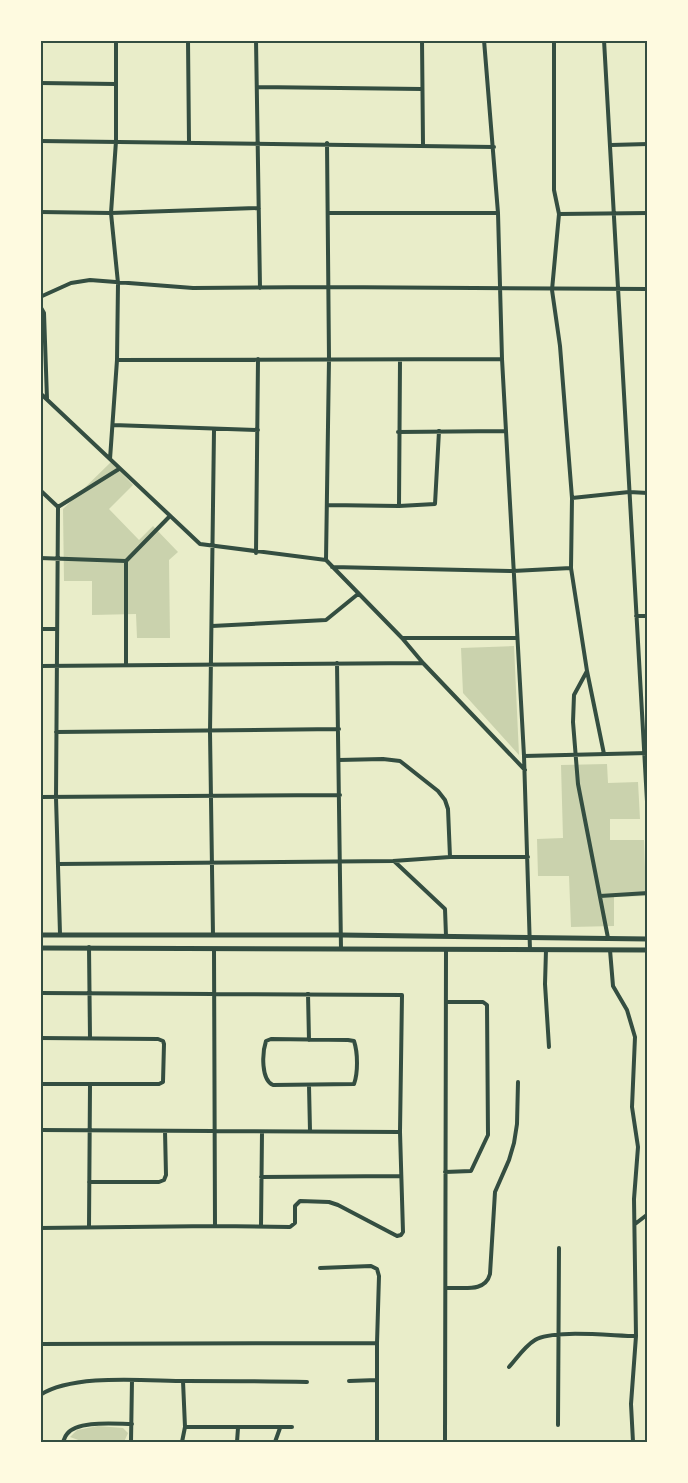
<svg xmlns="http://www.w3.org/2000/svg" width="688" height="1483" viewBox="0 0 688 1483" font-family="Ubuntu,sans-serif">
  <style>
    .green { fill: #cad2ad }
    .lines { fill: none; stroke-linecap: round; stroke-linejoin: round }
    .minor { stroke: #344e41; stroke-width: 4 }
    .secondary { stroke: #344e41; stroke-width: 5 }
    .neatline { fill: none; stroke: #344e41; stroke-width: 2 }
  </style>
  <rect width="100%" height="100%" fill="#e9edc9"/>
  <!-- green -->
  <path class="green" d="M111,462L133,485L109,509L139,540L153,526L178,552L169,560L170,638H137L136,614L92,615V581H64L63,509Z
    M514,646L519,755L463,693L461,648Z
    M607,764L608,783L638,782L640,819H610V840H644L646,896L614,897V926L571,927L569,876H538L537,839L563,838L561,765Z
    M98,1426L123,1428L128,1433L124,1442H84L70,1437L77,1430Z"/>
  <g class="lines">
    <!-- minor -->
    <path class="minor" d="M188,40L189,142
      M256,40L260,288
      M422,40L423,145
      M484,40L498,213L502,359L524,756L530,950
      M554,40V190L559,214L552,290L560,346L572,498L571,568L587,671L604,754
      M604,40L648,819
      M40,83L116,84
      M257,87L422,89
      M40,141L494,147
      M327,143L329,359L326,560L402,638L423,663L525,770
      M611,145L648,144
      M40,212L111,213L259,208
      M328,213H498
      M559,214L648,213
      M40,297L71,283L90,280L193,288L327,287L648,289
      M40,306L44,313L47,399
      M117,360L502,359
      M40,393L200,544L326,560
      M113,425L258,430
      M398,432L506,431
      M110,459L117,360L118,283L111,213L116,141V40
      M40,490L58,507
      M572,498L629,492L648,493
      M328,505L399,506L435,504L439,431
      M399,506L400,360
      M58,507L56,798L60,934
      M58,507L119,469
      M256,553L258,359
      M40,558L126,561L169,517
      M332,567L513,571L571,568
      M636,616H648
      M212,626L326,620L358,594
      M40,629H57
      M403,638H517
      M337,663L341,949
      M126,665V561
      M40,666L423,663
      M587,671L574,695L573,722L578,784L608,938
      M56,732L339,729
      M524,756L648,753
      M339,760L383,759L400,761L438,791L445,800L448,809L450,857
      M40,797L340,795
      M394,861L445,909L446,936
      M58,864L393,861L450,857H528
      M600,896L648,893
      M213,935L210,732L214,430
      M89,947L90,1038
      M214,949L215,1226
      M546,950L545,984L549,1047
      M610,950L613,986L627,1010L635,1037L632,1107L638,1147L634,1199L636,1336L631,1404L633,1442
      M40,993L402,995L400,1132L403,1232L401,1235L397,1236L338,1205L329,1202L300,1201L295,1206V1223L290,1227L215,1226L40,1228
      M308,994L309,1040
      M40,1038L158,1039L163,1041L164,1044L163,1082L159,1084H40
      M271,1039L348,1040L354,1041C358,1053 358,1073 354,1084L273,1085C261,1080 262,1053 266,1041Z
      M309,1086L310,1131
      M40,1130L400,1132
      M445,1172L471,1171L488,1135L487,1005L483,1002H446
      M261,1177L401,1176
      M89,1182H159L164,1180L166,1175L165,1131
      M635,1224L648,1214
      M261,1226L262,1132
      M89,1227L90,1085
      M320,1268L371,1266L377,1269L379,1276L377,1343
      M446,1288C463,1287 485,1293 490,1274L495,1192L509,1160L514,1143L517,1124L518,1082
      M40,1344L377,1343V1442
      M509,1367C517,1358 525,1346 535,1340C552,1329 614,1336 636,1336
      M349,1381L377,1380
      M40,1395C74,1373 147,1381 186,1381C227,1381 267,1381 307,1382
      M558,1425L559,1248
      M185,1427H292
      M63,1442C64,1440 65,1436 67,1434C77,1420 116,1424 132,1424
      M131,1442L132,1380
      M182,1442L185,1427L183,1381
      M237,1442L238,1428
      M275,1442L280,1428
      M445,1442L446,950"/>
    <!-- secondary -->
    <path class="secondary" d="M40,935H341L648,939
      M40,948L648,950"/>
  </g>
  <!-- border -->
  <rect width="688" height="1483" fill="none" stroke="#fefae0" stroke-width="84"/>
  <rect x="42" y="42" width="604" height="1399" class="neatline"/>
</svg>
